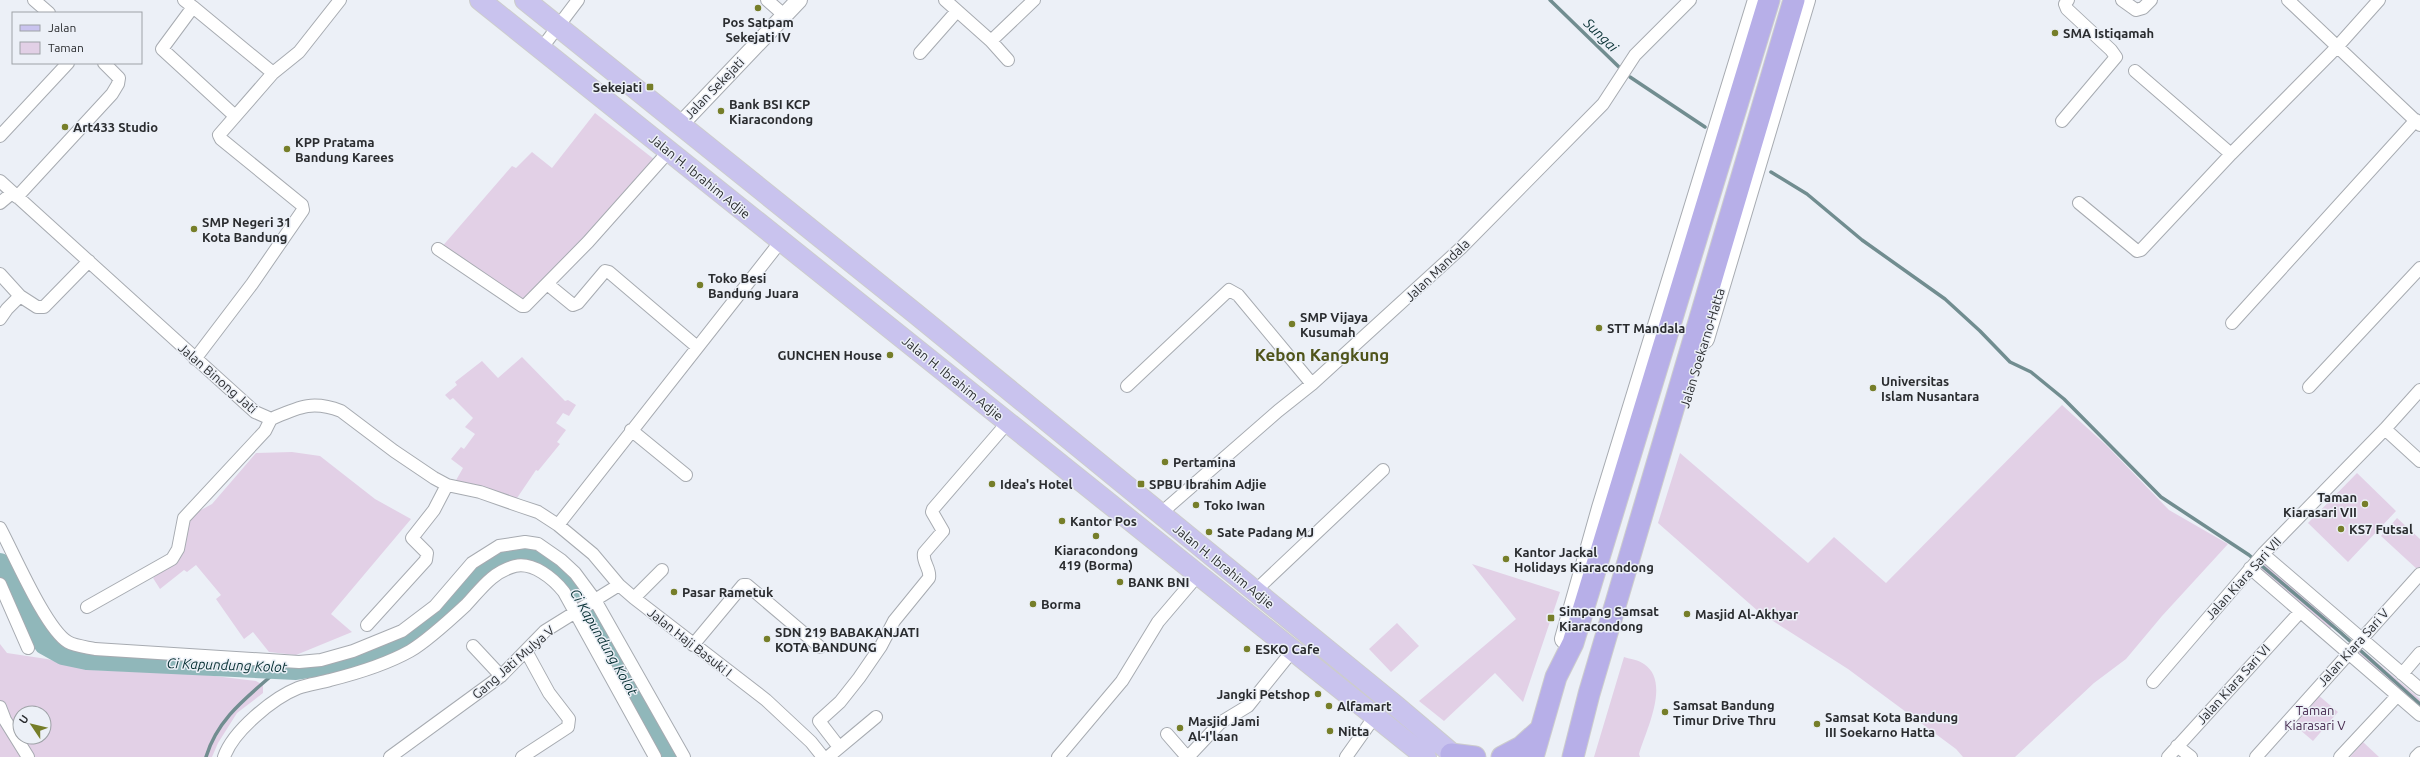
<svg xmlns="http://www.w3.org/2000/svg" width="2420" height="757" viewBox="0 0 2420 757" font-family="Ubuntu,sans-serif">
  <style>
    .green { fill: #e2d0e6; fill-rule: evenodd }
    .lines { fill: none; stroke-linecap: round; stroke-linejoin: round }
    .stream { stroke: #718d90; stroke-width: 3.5 }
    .river { stroke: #90b7ba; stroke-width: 22 }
    .minor-casing { stroke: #a7abb1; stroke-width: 14 }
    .tertiary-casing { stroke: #a7abb1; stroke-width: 18 }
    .secondary-casing { stroke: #a7abb1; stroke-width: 20 }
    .primary-casing { stroke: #cccccd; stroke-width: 22 }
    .trunk-casing { stroke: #cccccd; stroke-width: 23 }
    .minor { stroke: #fff; stroke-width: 12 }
    .tertiary { stroke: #fff; stroke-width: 16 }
    .secondary { stroke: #fff; stroke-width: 18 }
    .primary { stroke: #c9c3ee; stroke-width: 20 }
    .trunk { stroke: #b7afe8; stroke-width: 21 }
    .poi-dot { fill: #767e29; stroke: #ecf0f7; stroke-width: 1.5 }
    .labels { text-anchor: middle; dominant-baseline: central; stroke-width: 3; stroke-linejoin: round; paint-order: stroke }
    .poi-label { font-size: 13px; font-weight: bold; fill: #2a2c2f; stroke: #ecf0f7; text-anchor: start }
    .street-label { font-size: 13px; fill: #2a2c2f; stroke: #ecf0f7 }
    .park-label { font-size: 13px; fill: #472a4f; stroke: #ecf0f7 }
    .water-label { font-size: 14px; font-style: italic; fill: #073033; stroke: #ecf0f7 }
    .district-label { font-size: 17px; font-weight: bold; fill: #4f541a; stroke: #ecf0f7 }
  </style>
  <rect width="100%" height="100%" fill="#ecf0f7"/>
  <!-- green -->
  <path class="green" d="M595,113L655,160L591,240L523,304L440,249L512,166L516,168L532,152L552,168Z
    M522,357L565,401L568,400L576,405L569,416L563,413L556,423L566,430L557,442L560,444L538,471L536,470L515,501L455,482L463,468L451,459L461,447L464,449L475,434L465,427L473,418L453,398L450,400L445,395L457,385L455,382L482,361L498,378Z
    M2062,405L2106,445L2169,510L2228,544L2162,616L2126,659L2094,683L2015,757H1963L1956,749L1848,669L1759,612L1658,523L1680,453L1808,563L1834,537L1886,583Z
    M292,452L320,456L375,499L411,519L331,614L352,632L296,655L269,652L253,632L244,639L216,599L221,595L196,565L187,572L184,570L160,589L153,578L180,555L190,516L212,504L256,453Z
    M2357,473L2396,511L2348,562L2308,523Z
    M2397,518L2420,539V567L2418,570L2381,536Z
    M2268,559L2338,619L2327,633L2255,572Z
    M1472,564L1560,592L1523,702L1495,673L1444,721L1419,701L1516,619Z
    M1397,623L1419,646L1391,672L1369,649Z
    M0,644L7,653L47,659L92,670L198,674L256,681L263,685V693L237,713L218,743L212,757H0ZM20,713H44V737H20Z
    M2360,648L2420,699V708L2356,652Z
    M1624,657C1630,659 1639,660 1644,664C1671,682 1646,730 1639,754L1640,757H1594Z
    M2317,694L2338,712L2313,741L2292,723Z
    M2363,742L2379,757H2350Z"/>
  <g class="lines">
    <!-- stream -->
    <path class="stream" d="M1550,0L1620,68
      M1630,77L1705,127
      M1771,172L1807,194L1862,240L1945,299L1980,331L2010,362L2031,372L2064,399L2161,497L2249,555L2341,633L2420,704
      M206,757C218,717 249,696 279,669"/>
    <!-- river -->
    <path class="river" d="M0,564L45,644L63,654L87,659L296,669L341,662L398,648L438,619L494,563L512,556L533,558L549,565L569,582L669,757"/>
    <defs>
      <path id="minor" d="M34,0L49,13
        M184,0L193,7L162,49L235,116
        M767,0L784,15
        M945,0L991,41L1008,60
        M2122,0L2136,10L2143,8L2151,0
        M2288,0L2420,125
        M193,7L273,73
        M991,41L1034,0
        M541,49L578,0
        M920,53L957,11
        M2135,71L2231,154
        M2062,121L2116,57L2111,50L2067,9L2065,4L2068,0
        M0,136L68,63
        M0,181L255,412L271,419C299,407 312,400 341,411L394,451L434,478L447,485L480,492L520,506L538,512L558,525L593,554L619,585L634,598L766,700L811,742L823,757
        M17,197L112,94L118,84L119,78L104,63
        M0,203L12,193
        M2079,203L2137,251L2141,250L2231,154L2337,47L2379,0
        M438,249L522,306H525L588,242L669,151
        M0,274L20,296L7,309L0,319
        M551,287L573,305L578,303L605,271L609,272L696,346
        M20,296L37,307H44L89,261
        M2232,323L2416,120
        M195,359L252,284L303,210L302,205L221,139L219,135L273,73L299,52L340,0
        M1127,386L1229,290L1238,295L1312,384
        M2309,387L2420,268
        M2385,429L2420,461
        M631,430L686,475
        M1160,514L1278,411L1312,384L1461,248L1603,104L1635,55L1690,0
        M558,525L781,241
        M0,528C14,554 46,629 68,642C75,646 86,647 95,649L299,662L321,660L353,651L402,631L435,606L472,563L499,546L525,542L538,544L561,560L575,573L595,600L684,757
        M2263,554L2420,689
        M2250,568L2420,715
        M0,584L28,648
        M1255,591L1383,470
        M634,598L662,570
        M87,607L172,559L178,549L184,518L265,431L271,419
        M367,625L426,560L427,553L412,538L434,510L447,485
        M693,645L743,585H747L820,647
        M473,646L501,676
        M2402,674L2420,653
        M2153,682L2263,554L2385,429L2420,390
        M0,707L5,720L28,757
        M1167,734L1187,757
        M2177,746L2191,757
        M839,747L819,721L840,702L859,678L881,646L894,621L929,578C931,569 922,562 924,553L943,531L932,512L933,509L1008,422
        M224,757C233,731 273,698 298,688C308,684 320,683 330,680C358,673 385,665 410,651C427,641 452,618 466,605C481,589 492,572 515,566C533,562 553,578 564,592L655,757
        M390,757L501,676L545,631L619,585
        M522,757L568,727L569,719L549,693L526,651
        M828,757L876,717
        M1058,757L1122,681L1158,622L1198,575
        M1188,757L1220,723L1248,706L1293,650
        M1346,757L1375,716
        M2168,757L2300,612
        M2256,757L2420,574
        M2340,757L2397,696
        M2416,757L2420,753"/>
      <path id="tertiary" d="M680,125L799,0"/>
      <path id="secondary" d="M1705,339L1806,0
        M1564,639L1601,508L1757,0"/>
      <path id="primary" d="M480,0L1426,757
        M525,0L916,314L1396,706L1456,757"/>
      <path id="trunk" d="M1451,754L1475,757
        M1502,757L1521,747L1540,730
        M1533,757L1556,677L1573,643L1769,0
        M1573,757L1589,694L1794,0"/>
    </defs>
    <!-- minor casing -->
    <use href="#minor" class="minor-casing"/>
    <!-- tertiary casing -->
    <use href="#tertiary" class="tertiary-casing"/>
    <!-- secondary casing -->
    <use href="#secondary" class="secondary-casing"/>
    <!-- primary casing -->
    <use href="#primary" class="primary-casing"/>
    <!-- trunk casing -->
    <use href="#trunk" class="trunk-casing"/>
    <!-- minor -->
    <use href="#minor" class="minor"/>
    <!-- tertiary -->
    <use href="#tertiary" class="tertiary"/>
    <!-- secondary -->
    <use href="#secondary" class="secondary"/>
    <!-- primary -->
    <use href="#primary" class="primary"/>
    <!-- trunk -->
    <use href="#trunk" class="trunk"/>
  </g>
  <!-- markers -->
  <g class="poi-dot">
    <circle cx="758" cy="8" r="4"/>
    <circle cx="2055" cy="33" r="4"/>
    <rect x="646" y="83" width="8" height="8" rx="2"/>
    <circle cx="721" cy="111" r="4"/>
    <circle cx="65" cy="127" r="4"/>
    <circle cx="287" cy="149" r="4"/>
    <circle cx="194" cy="229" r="4"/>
    <circle cx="700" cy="285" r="4"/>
    <circle cx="1292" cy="324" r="4"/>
    <circle cx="1599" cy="328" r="4"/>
    <circle cx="890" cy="355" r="4"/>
    <circle cx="1873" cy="388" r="4"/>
    <circle cx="1165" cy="462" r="4"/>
    <circle cx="992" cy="484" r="4"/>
    <rect x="1137" y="480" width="8" height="8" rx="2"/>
    <circle cx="2365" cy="504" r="4"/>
    <circle cx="1196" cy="505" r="4"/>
    <circle cx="1062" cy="521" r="4"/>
    <circle cx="2341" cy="529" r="4"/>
    <circle cx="1209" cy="532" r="4"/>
    <circle cx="1096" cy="536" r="4"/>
    <circle cx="1506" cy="559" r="4"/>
    <circle cx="1120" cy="582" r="4"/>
    <circle cx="674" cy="592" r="4"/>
    <circle cx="1033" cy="604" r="4"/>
    <circle cx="1687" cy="614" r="4"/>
    <rect x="1547" y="614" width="8" height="8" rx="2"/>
    <circle cx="767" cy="639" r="4"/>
    <circle cx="1247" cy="649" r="4"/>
    <circle cx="1318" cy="694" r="4"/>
    <circle cx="1329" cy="706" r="4"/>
    <circle cx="1665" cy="712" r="4"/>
    <circle cx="1817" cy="724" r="4"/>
    <circle cx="1180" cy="728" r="4"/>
    <circle cx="1330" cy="731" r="4"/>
  </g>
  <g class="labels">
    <!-- poi labels -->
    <g class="poi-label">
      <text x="758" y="22" text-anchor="middle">Pos Satpam<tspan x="758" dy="15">Sekejati IV</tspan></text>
      <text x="2063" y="33">SMA Istiqamah</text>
      <text x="642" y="87" text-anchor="end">Sekejati</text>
      <text x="729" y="104">Bank BSI KCP<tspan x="729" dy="15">Kiaracondong</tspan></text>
      <text x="73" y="127">Art433 Studio</text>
      <text x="295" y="142">KPP Pratama<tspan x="295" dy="15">Bandung Karees</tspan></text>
      <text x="202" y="222">SMP Negeri 31<tspan x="202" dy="15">Kota Bandung</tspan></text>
      <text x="708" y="278">Toko Besi<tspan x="708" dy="15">Bandung Juara</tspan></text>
      <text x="1300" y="317">SMP Vijaya<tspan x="1300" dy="15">Kusumah</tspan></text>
      <text x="1607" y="328">STT Mandala</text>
      <text x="882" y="355" text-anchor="end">GUNCHEN House</text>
      <text x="1881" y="381">Universitas<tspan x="1881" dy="15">Islam Nusantara</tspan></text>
      <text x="1173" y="462">Pertamina</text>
      <text x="1000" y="484">Idea's Hotel</text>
      <text x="1149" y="484">SPBU Ibrahim Adjie</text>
      <text x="2357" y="497" text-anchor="end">Taman<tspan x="2357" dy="15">Kiarasari VII</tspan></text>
      <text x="1204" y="505">Toko Iwan</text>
      <text x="1070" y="521">Kantor Pos</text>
      <text x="2349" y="529">KS7 Futsal</text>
      <text x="1217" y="532">Sate Padang MJ</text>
      <text x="1096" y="550" text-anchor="middle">Kiaracondong<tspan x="1096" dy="15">419 (Borma)</tspan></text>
      <text x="1514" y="552">Kantor Jackal<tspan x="1514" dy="15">Holidays Kiaracondong</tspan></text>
      <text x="1128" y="582">BANK BNI</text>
      <text x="682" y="592">Pasar Rametuk</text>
      <text x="1041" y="604">Borma</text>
      <text x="1559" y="611">Simpang Samsat<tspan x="1559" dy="15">Kiaracondong</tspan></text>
      <text x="1695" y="614">Masjid Al-Akhyar</text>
      <text x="775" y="632">SDN 219 BABAKANJATI<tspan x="775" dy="15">KOTA BANDUNG</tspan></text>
      <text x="1255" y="649">ESKO Cafe</text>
      <text x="1310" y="694" text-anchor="end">Jangki Petshop</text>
      <text x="1673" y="705">Samsat Bandung<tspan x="1673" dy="15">Timur Drive Thru</tspan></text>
      <text x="1337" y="706">Alfamart</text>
      <text x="1825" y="717">Samsat Kota Bandung<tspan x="1825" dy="15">III Soekarno Hatta</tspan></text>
      <text x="1188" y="721">Masjid Jami<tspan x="1188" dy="15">Al-I'laan</tspan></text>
      <text x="1338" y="731">Nitta</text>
    </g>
    <!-- street labels -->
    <g class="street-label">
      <text transform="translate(714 88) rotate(-46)">Jalan Sekejati</text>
      <text transform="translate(700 176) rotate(39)">Jalan H. Ibrahim Adjie</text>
      <text transform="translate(1437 270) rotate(-44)">Jalan Mandala</text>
      <text transform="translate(1702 348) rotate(-73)">Jalan Soekarno-Hatta</text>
      <text transform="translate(218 378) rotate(41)">Jalan Binong Jati</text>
      <text transform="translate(953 378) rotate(39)">Jalan H. Ibrahim Adjie</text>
      <text transform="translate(1224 566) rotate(39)">Jalan H. Ibrahim Adjie</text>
      <text transform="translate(2243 578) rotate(-48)">Jalan Kiara Sari VII</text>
      <text transform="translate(690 642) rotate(38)">Jalan Haji Basuki I</text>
      <text transform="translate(2353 647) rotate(-48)">Jalan Kiara Sari V</text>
      <text transform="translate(513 662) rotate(-41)">Gang Jati Mulya V</text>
      <text transform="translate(2233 684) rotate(-48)">Jalan Kiara Sari VI</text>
    </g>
    <!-- park labels -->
    <g class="park-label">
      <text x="2315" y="710">Taman<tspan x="2315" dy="15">Kiarasari V</tspan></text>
    </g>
    <!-- water labels -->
    <g class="water-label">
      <text transform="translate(1601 35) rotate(44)">Sungai</text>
      <text transform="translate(604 642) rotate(60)">Ci Kapundung Kolot</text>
      <text transform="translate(227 665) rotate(2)">Ci Kapundung Kolot</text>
    </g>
    <!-- district labels -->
    <g class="district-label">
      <text x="1322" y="354">Kebon Kangkung</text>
    </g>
  </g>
  <!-- legend -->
  <rect x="12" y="12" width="130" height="52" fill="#ecf0f7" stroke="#9ea2a7"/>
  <rect x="20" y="25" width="20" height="6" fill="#c9c3ee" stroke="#9ea2a7"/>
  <text x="48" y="32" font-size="12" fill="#2a2c2f">Jalan</text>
  <rect x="20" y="42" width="20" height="12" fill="#e2d0e6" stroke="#9ea2a7"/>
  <text x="48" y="52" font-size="12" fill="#2a2c2f">Taman</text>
  <!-- north arrow -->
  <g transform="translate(32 725) rotate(305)"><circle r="19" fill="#ecf0f7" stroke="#9ea2a7"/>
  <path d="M0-3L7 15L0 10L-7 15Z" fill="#767e29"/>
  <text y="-6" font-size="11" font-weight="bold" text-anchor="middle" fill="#2a2c2f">U</text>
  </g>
</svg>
